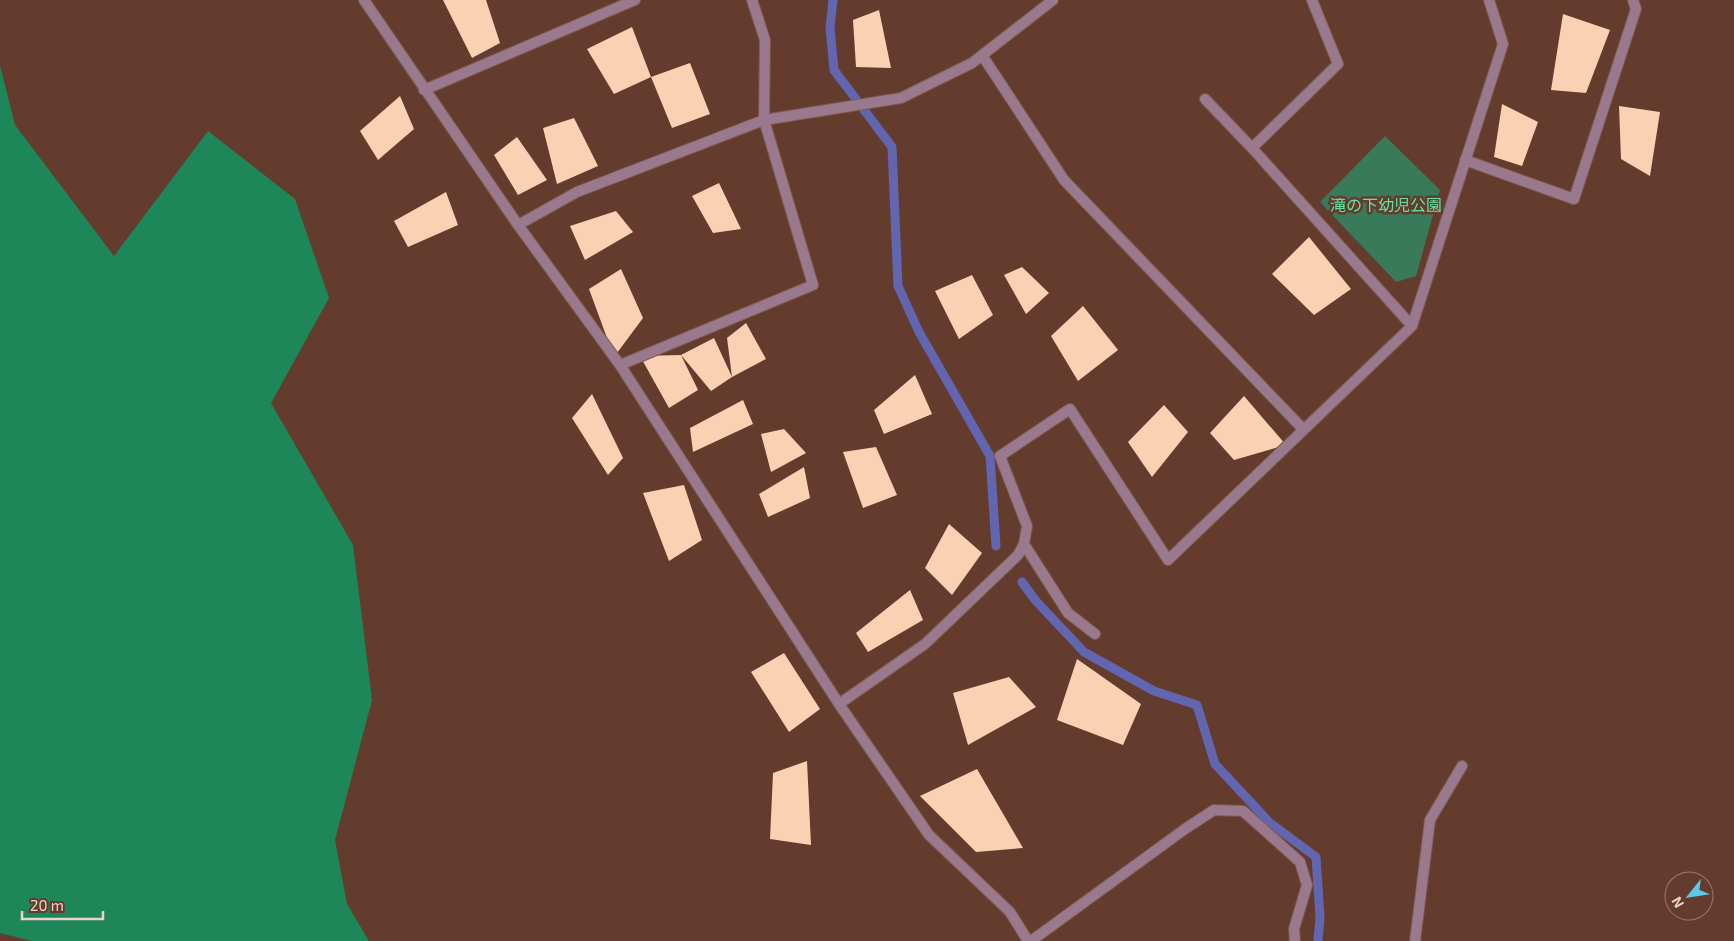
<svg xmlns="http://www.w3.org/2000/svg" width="1734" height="941" viewBox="0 0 1734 941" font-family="'Exo 2','Noto Sans JP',sans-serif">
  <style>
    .green { fill: #387a59 }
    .forest { fill: #1d875a }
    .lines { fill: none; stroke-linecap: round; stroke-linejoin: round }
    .stream { stroke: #6265b0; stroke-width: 9 }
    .building { fill: #fad2b3 }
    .street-casing { stroke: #7f5a4d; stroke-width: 12 }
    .street { stroke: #9a788e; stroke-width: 10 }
    .labels { text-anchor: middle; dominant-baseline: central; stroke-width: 5; stroke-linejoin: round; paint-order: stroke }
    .park-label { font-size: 16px; fill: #61e3a5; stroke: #643c2e }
  </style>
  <rect width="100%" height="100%" fill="#643c2e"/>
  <!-- green -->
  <path class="green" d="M1385,136L1440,190L1416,276L1396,282L1320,202Z"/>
  <!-- forest -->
  <path class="forest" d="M0,66L15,125L114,256L208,131L295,199L329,298L271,403L353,545L372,700L335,840L347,904L369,941H32L0,933Z"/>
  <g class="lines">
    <!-- stream -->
    <path class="stream" d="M833,0L830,28L834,70L892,147L898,286L919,332L990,456L996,546
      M1022,582L1036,601L1084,652L1154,691L1197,705L1215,764L1269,822L1316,857L1320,917L1318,941"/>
  </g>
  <!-- building -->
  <path class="building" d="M443,0H486L500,43L472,58Z
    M879,10L891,68L856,67L853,20Z
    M1563,14L1610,30L1586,93L1551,90Z
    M632,27L651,77L614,94L587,49Z
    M690,63L710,114L672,128L651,77Z
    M400,96L414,129L378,160L360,131Z
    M1502,104L1538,122L1522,166L1494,157Z
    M1619,106L1660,112L1650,176L1621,159Z
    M574,118L598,166L557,184L543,128Z
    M517,137L547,180L518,195L494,155Z
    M719,183L741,229L713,233L692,196Z
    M446,192L458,225L408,247L394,221Z
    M616,211L633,232L585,260L570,226Z
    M1309,237L1351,289L1314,315L1272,274Z
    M1022,267L1049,293L1026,314L1004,275Z
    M621,269L643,318L614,357L589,289Z
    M972,275L993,315L959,339L935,291Z
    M1083,306L1118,350L1078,381L1051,336Z
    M746,323L766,359L732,377L727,338Z
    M714,338L732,377L711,391L681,355L698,390L669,408L640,356L681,355Z
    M915,375L932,414L884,434L874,410Z
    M592,394L623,458L608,475L572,418Z
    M1244,396L1286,445L1234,460L1210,433Z
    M743,400L753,424L693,452L690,428Z
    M1164,405L1188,432L1152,477L1128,442Z
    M784,429L806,453L771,472L761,434Z
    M876,447L897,495L863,508L843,452Z
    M804,467L810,498L768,517L759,494Z
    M684,485L702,540L669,561L643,493Z
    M949,524L982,553L952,595L925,568Z
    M910,590L923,620L868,652L856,633Z
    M784,653L820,709L789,732L751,672Z
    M1077,659L1141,704L1123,745L1057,720Z
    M1009,677L1036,707L968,745L953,693Z
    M807,761L811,845L770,839L773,773Z
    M977,769L1023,848L976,852L920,796Z"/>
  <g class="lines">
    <defs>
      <path id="street" d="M364,0L518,225L620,365L839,704L929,835L1010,912L1028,941
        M982,55L1064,180L1303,429
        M424,90L635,0
        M1205,99L1252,148L1412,326
        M1252,148L1338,64L1312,0
        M1465,160L1574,199L1636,9L1633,0
        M518,225L577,192L764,120L901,98L972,63L1053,0
        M620,365L813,285L764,120L765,40L752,0
        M1024,544L1068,613L1095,634
        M839,704L925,644L1018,555L1024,544L1027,526L1000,456L1070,409L1168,560L1412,326L1503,44L1489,0
        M1031,941L1185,829L1214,810L1243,811L1300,862L1307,885L1294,929L1295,941
        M1415,941L1430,820L1462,766"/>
    </defs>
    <!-- street casing -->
    <use href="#street" class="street-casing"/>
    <!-- street -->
    <use href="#street" class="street"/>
  </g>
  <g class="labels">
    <!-- park labels -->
    <g class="park-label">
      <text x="1386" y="204">滝の下幼児公園</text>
    </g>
  </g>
  <!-- north arrow -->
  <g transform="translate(1689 896) rotate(240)"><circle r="24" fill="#643c2e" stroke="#9a786c"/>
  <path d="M0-4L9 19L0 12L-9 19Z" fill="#5bc8e7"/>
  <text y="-8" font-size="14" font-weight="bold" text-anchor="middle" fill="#ecd2ca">N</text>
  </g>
  <!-- scale -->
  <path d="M22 911v8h81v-8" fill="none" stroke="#ecd2ca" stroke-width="2.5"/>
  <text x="30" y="911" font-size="15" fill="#ecd2ca" stroke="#643c2e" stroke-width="4" paint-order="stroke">20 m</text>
</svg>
